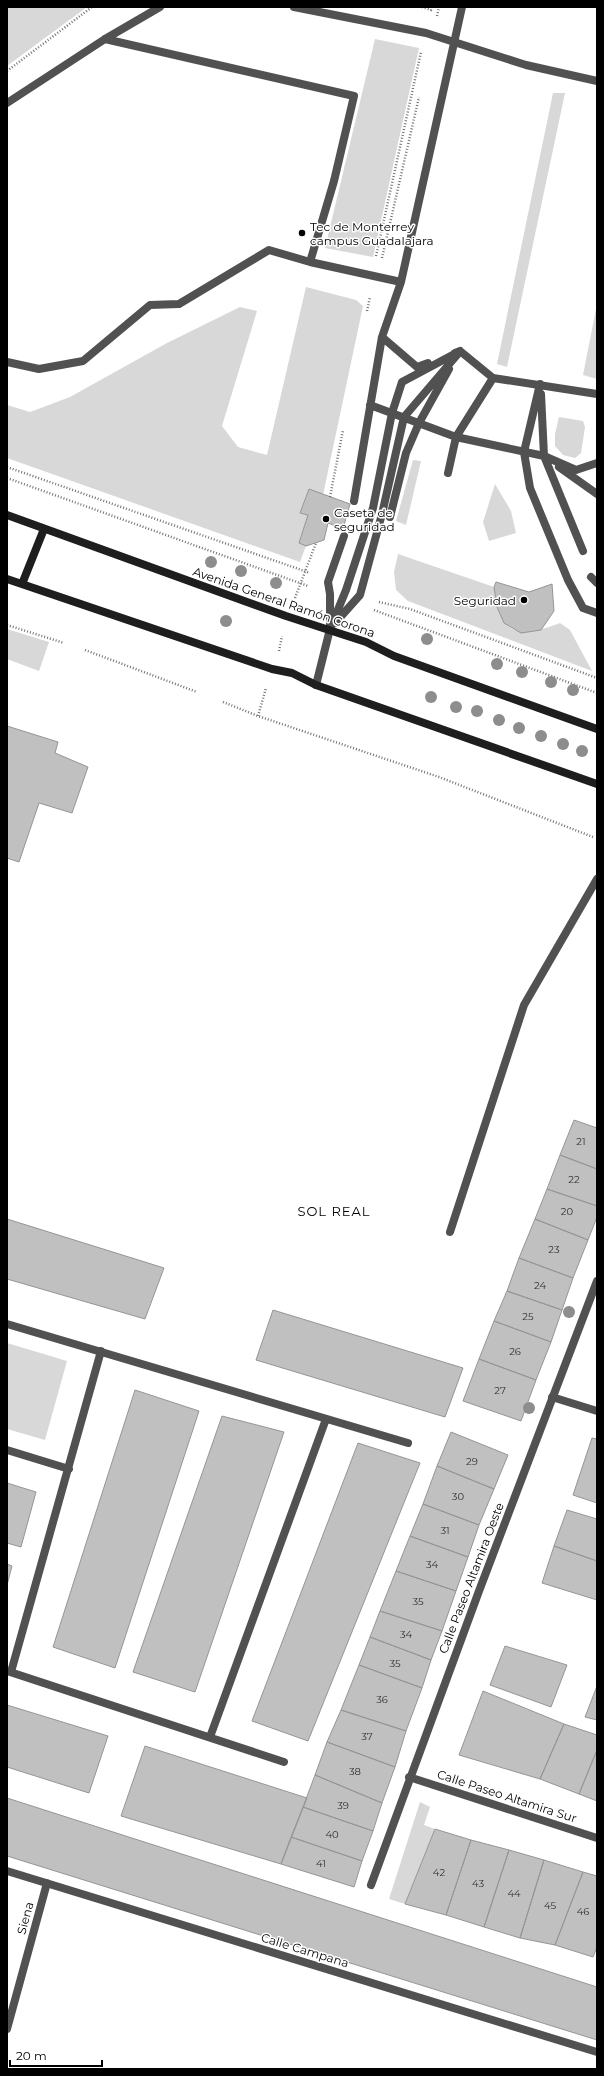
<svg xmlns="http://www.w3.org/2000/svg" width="604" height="2076" viewBox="0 0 604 2076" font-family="Montserrat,sans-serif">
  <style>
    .green { fill: #d8d8d8 }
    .building { fill: #c0c0c0; stroke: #959595 }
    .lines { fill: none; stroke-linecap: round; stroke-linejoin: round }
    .path { stroke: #737373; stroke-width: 2.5; stroke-dasharray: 1 2; stroke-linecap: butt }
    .service { stroke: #515151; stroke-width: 8 }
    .minor { stroke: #515151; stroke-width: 8 }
    .secondary { stroke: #1e1e1e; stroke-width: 8 }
    .tree { fill: #8d8d8d }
    .poi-dot { fill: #000; stroke: #fff; stroke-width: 1.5 }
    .labels { text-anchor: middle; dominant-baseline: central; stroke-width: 3; stroke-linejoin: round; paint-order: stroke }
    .number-label { font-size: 10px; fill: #303030 }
    .poi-label { font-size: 12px; fill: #000; stroke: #fff; text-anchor: start }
    .street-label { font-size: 12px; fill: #000; stroke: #fff }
    .neighbourhood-label { font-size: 13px; letter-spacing: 1px; fill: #000; stroke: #fff }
  </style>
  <rect width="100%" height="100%" fill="#fff"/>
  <!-- green -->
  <path class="green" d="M7,7H87L7,66Z
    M375,39L419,48L373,257L325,248Z
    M553,93H565L507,367L497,364Z
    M306,287L356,300L363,306L323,495L309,490L300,513L308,515L299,543L306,546L300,562L7,458V405L30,412L70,397L167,343L240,307L257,311L222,426L238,447L267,455Z
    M597,304V379L583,375Z
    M559,417L583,421L585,427L581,453L575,458L563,455L555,446V434Z
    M413,460L421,461L406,525L396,521Z
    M495,484L511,511L516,533L489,541L483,522Z
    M398,554L494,587C500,636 517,639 560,623L570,630L592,671L408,601L396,590L394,572Z
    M7,629L49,642L39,671L7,659Z
    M7,1343L67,1361L45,1440L7,1429Z
    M420,1802L430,1807L424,1825L435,1829L405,1904L389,1899Z"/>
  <!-- building -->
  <path class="building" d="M309,489L350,504L343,529L328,523L324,540L306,546L299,543L308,515L300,513Z
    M496,582L529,592L552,584L554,611L541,630L521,633L504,623L497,607L494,587Z
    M7,726L58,742L55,753L88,767L72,813L39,803L19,862L7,858Z
    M574,1120L597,1128V1169L560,1155Z
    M560,1155L597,1169V1206L547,1189Z
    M547,1189L597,1206V1217L588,1240L535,1219Z
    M7,1219L164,1268L145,1319L7,1279Z
    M535,1219L588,1240L573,1278L519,1258Z
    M519,1258L573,1278L562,1310L507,1291Z
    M507,1291L562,1310L551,1342L494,1321Z
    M273,1310L463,1368L445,1417L256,1360Z
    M494,1321L551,1342L536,1380L479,1359Z
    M479,1359L536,1380L521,1421L463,1401Z
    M135,1390L199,1411L115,1668L53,1647Z
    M222,1416L284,1432L195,1692L133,1672Z
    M451,1432L508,1455L494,1489L437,1466Z
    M592,1438L597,1439V1503L573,1495Z
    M358,1443L420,1463L308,1741L252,1721Z
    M437,1466L494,1489L479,1525L423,1504Z
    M7,1483L36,1492L21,1547L7,1543Z
    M423,1504L479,1525L468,1557L410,1536Z
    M567,1510L597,1519V1561L554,1546Z
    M410,1536L468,1557L456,1591L396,1571Z
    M554,1546L597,1561V1600L542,1583Z
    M7,1564L12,1566L7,1585Z
    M396,1571L456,1591L442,1631L380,1611Z
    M380,1611L442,1631L431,1660L370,1637Z
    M370,1637L431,1660L422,1688L359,1665Z
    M505,1646L567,1665L551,1707L490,1685Z
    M359,1665L422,1688L406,1731L341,1710Z
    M597,1686V1720L585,1717Z
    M483,1691L564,1724L540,1779L459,1755Z
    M7,1705L108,1736L89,1793L7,1767Z
    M341,1710L406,1731L395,1767L327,1742Z
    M564,1724L597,1735V1750L579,1794L540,1779Z
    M327,1742L395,1767L382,1803L315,1775Z
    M145,1746L307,1798L281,1864L121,1816Z
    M597,1750V1801L579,1794Z
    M315,1775L382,1803L373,1831L303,1807Z
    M7,1798L597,1987V2040L7,1856Z
    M303,1807L373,1831L362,1861L291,1837Z
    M435,1829L471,1840L446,1915L405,1904Z
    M291,1837L362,1861L354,1887L281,1864Z
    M471,1840L509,1850L484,1927L446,1915Z
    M509,1850L544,1860L520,1938L484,1927Z
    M544,1860L583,1872L555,1945L520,1938Z
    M583,1872L597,1876V1947L593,1957L555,1945Z"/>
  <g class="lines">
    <!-- path -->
    <path class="path" d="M422,7L431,10L432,7
      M437,16L439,7
      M7,71L92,7
      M376,256L421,52
      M382,258L419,97
      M367,311L370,297
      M7,467L310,573
      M7,478L308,586
      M330,497L343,430
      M295,598L316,543
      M379,602L410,609L597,678
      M374,610L597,693
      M7,625L64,643
      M85,650L197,692
      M279,651L282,636
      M223,702L258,716L439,777L593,837
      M258,716L266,688"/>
    <!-- service -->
    <path class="service" d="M294,7L426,33L526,65L597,81
      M105,39L354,96L334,181L310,262
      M7,103L105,39L160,7
      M382,337L417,367L428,363
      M455,353L460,351L493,378L597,394
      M7,362L39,369L83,361L150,305L179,304L269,250L310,262L401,282
      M540,384L524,452L530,488L568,580L583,608L597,613
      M541,394L544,456L583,551
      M370,405L456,437L544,456L576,470L597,463
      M559,467L597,494
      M448,473L456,437L493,378
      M354,501L382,337L401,282L462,7
      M390,517L406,453L419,423L449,369
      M591,577L597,583
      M335,623L360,595L382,514L404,417L457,355
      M330,629L346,590L373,508L392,413L402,382L460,351
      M316,685L330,629V594L328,582L344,536
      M450,1232L524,1005L597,879"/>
    <!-- minor -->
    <path class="minor" d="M7,1324L408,1443
      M552,1397L597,1411
      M7,1450L69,1469
      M7,1671L284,1762
      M11,1672L101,1351
      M210,1737L326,1419
      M409,1777L597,1838
      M7,1871L597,2052
      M371,1885L479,1591L597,1281
      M7,2029L47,1883"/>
    <!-- secondary -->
    <path class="secondary" d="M7,515L286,616L366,642L394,656L597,729
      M7,579L272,669L292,673L316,685L597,784
      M22,584L44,529"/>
  </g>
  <!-- trees -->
  <g class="tree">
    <circle cx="211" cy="562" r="6"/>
    <circle cx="241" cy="571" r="6"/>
    <circle cx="276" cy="583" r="6"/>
    <circle cx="226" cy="621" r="6"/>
    <circle cx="427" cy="639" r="6"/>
    <circle cx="497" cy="664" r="6"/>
    <circle cx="522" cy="672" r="6"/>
    <circle cx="551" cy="682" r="6"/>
    <circle cx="573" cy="690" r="6"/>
    <circle cx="431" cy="697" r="6"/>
    <circle cx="456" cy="707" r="6"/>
    <circle cx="477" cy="711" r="6"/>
    <circle cx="499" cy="720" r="6"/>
    <circle cx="519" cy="728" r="6"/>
    <circle cx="541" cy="736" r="6"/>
    <circle cx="563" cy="744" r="6"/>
    <circle cx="582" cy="751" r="6"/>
    <circle cx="569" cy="1312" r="6"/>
    <circle cx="529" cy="1408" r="6"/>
  </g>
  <!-- markers -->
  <g class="poi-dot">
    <circle cx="302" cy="233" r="4"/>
    <circle cx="326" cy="519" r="4"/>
    <circle cx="524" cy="600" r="4"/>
  </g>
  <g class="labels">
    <!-- number labels -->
    <g class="number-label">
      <text x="581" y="1141">21</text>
      <text x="574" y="1179">22</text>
      <text x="567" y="1211">20</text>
      <text x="554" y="1249">23</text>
      <text x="540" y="1285">24</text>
      <text x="528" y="1316">25</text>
      <text x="515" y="1351">26</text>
      <text x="500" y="1390">27</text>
      <text x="472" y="1461">29</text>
      <text x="458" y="1496">30</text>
      <text x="445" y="1530">31</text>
      <text x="432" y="1564">34</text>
      <text x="418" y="1601">35</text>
      <text x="406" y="1634">34</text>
      <text x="395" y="1663">35</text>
      <text x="382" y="1699">36</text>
      <text x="367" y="1736">37</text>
      <text x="355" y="1771">38</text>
      <text x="343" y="1805">39</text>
      <text x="332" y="1834">40</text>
      <text x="321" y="1863">41</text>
      <text x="439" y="1872">42</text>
      <text x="478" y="1883">43</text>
      <text x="514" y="1893">44</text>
      <text x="550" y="1905">45</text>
      <text x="583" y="1911">46</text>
    </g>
    <!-- poi labels -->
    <g class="poi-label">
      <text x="310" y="226">Tec de Monterrey<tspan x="310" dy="14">campus Guadalajara</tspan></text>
      <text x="334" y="512">Caseta de<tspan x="334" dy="14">seguridad</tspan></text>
      <text x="516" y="600" text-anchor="end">Seguridad</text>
    </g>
    <!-- street labels -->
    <g class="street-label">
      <text transform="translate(284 602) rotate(19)">Avenida General Ramón Corona</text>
      <text transform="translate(471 1578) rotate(-69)">Calle Paseo Altamira Oeste</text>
      <text transform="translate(507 1796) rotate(18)">Calle Paseo Altamira Sur</text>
      <text transform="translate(25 1918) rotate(-75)">Siena</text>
      <text transform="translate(305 1950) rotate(17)">Calle Campana</text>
    </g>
    <!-- neighbourhood labels -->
    <g class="neighbourhood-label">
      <text x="334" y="1211">SOL REAL</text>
    </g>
  </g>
  <!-- border -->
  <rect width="604" height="2076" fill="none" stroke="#000000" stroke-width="16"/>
  <!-- scale -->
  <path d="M10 2060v6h92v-6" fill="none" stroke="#000000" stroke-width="2"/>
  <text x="16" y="2060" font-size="12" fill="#000000" stroke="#ffffff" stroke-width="3" paint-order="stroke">20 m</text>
</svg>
